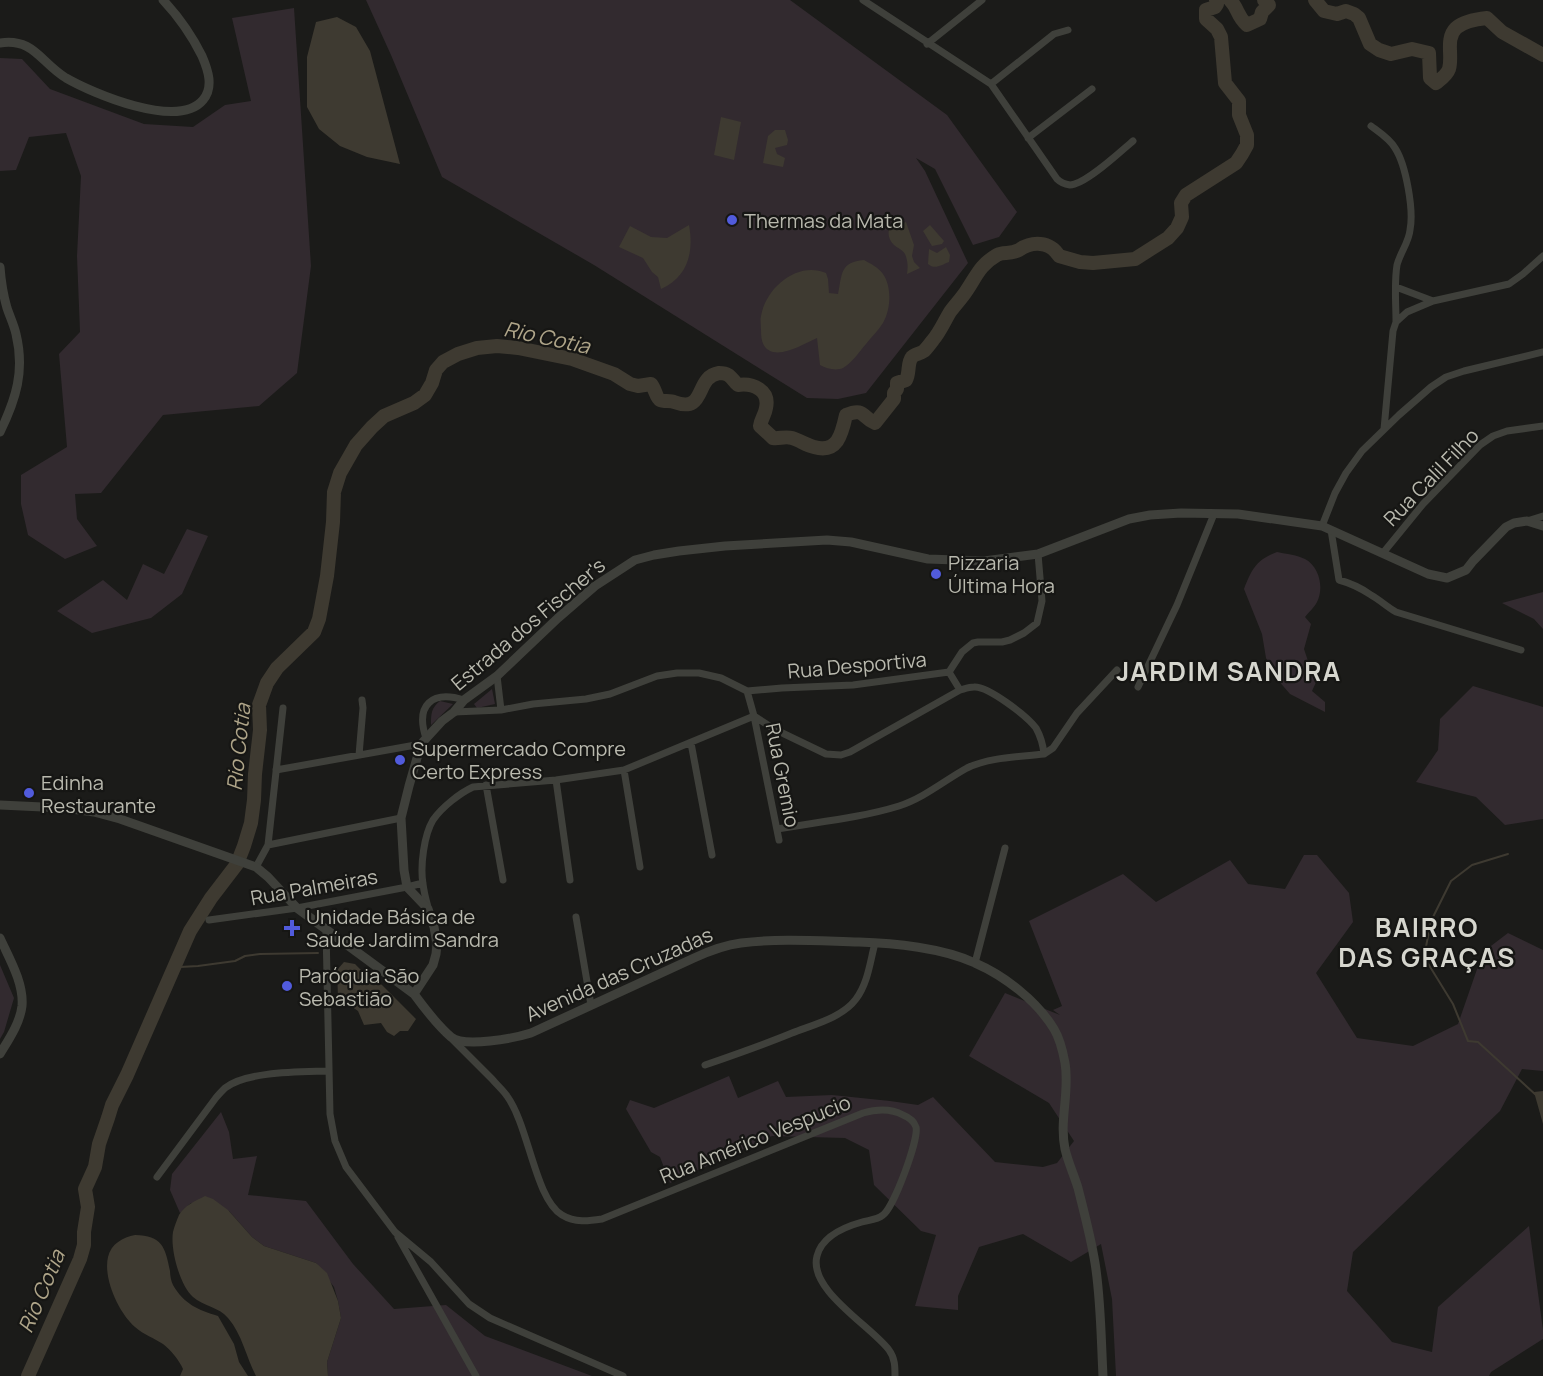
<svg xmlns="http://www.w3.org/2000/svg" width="1543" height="1376" viewBox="0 0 1543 1376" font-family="Manrope,sans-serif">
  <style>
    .green { fill: #322a2f }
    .water { fill: #3e3a31 }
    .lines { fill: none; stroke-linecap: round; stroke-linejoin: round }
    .stream { stroke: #3e3a31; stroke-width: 2 }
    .river { stroke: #3e3a31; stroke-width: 14 }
    .minor { stroke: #3f403b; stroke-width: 7 }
    .tertiary { stroke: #3f403b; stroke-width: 9 }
    .poi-dot { fill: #515bdc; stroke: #161614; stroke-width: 2 }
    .labels { text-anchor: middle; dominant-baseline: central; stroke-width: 4.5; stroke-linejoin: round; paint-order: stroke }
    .poi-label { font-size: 20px; fill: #b9b9ae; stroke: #161614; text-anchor: start }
    .street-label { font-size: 20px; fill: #b9b9ae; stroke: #161614 }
    .water-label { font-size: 21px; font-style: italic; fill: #afa589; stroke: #161614 }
    .district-label { font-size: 26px; font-weight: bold; letter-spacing: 1.5px; fill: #d6d6ce; stroke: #161614 }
  </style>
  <rect width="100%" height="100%" fill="#1b1b19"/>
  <!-- green -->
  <path class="green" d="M366,0H790L947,115L1017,212L999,237L973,245L935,169L916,158L925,171L968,263L866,393L838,399L807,398L594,265L442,177L391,55Z
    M294,8L311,266L297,373L259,406L163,415L101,493L75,494L77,519L97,546L65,559L28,535L21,504V475L67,447L59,354L80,332L77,256L81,176L66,133L29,137L16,170L0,171V58L22,59L50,89L144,124L193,127L225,105L251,101L232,18Z
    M187,529L208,536L182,594L151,618L92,633L57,611L103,580L127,600L143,564L164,574Z
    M1277,552C1287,554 1297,555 1305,559C1320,567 1324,589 1317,602C1314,608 1308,613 1305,617L1311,624L1304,649L1312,673L1318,678L1312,691L1325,702V712L1290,694L1277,679L1266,658L1262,634L1244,589C1252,569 1256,560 1277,552Z
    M1543,592V629L1534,619L1502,603Z
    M1473,686L1543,707V819L1505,825L1476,797L1416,782L1438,750L1440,719Z
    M492,689L495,704L477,708L474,704Z
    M440,701L453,704L431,725C431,714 431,708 440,701Z
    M1304,855H1317L1349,893L1353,922L1316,973L1357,1038L1413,1046L1458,1024L1483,952L1508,933L1543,950V1071L1522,1069L1500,1111L1353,1252L1347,1291L1392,1342L1432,1352L1438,1307L1529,1226L1543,1330V1339L1491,1372L1489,1376H1116L1112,1299L1101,1244L1071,1262L1023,1234L979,1247L958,1296V1310L915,1306L936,1235L921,1231L874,1185L869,1150L845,1138L772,1136L670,1183L660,1157L651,1152L626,1109L630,1100L654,1108L729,1076L738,1098L778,1081L786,1097L832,1095L890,1101L918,1105L933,1097L995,1162L1043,1167L1057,1163L1074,1141L1049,1103L969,1056L1005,993L1060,1015L1053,1010L1062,1006L1029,921L1123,874L1156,902L1230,860L1248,884L1285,889Z
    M0,965L14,998L4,1032L0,1039Z
    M221,1112L229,1132L233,1159L257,1156L248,1195L306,1201L353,1264L394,1309L446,1305L485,1336L592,1376H328L327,1362L341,1318L338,1301L334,1287L316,1263L264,1246L252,1237L229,1211L191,1203L180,1213L170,1190L172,1174Z"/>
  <!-- water -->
  <path class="water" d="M337,17L356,27L370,51L400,164L367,157L340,146L319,129L307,107V57L316,22Z
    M721,117L741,122L734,160L714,155Z
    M775,130H785L788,140L787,145L775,148L777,154L785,158L783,167L763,163L768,136Z
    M897,219L901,224L906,222L914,245L912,256L914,262L920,268L907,274C908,267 908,261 905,254C902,249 897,248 894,245C885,236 888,225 897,219Z
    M689,225C694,252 688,277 661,289L658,277L652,272L643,258L619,247L630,226L651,237L667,238Z
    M930,225L944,241L942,244L932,246L923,231Z
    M946,247L950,255L949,262C941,265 935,270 928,264L929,249L937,253Z
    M864,260C871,264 878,267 883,274C892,287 891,309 883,323C878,331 871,337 866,344C859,352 852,363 843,368C836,371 827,369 820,365L817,338C805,343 787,355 773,352C762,349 761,339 761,330C761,325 760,320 761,316C766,287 798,261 826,273L828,279L829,293L838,294C842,274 840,262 864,260Z
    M344,962L355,964L362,971L382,985L416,1019L408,1031H400L394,1036L387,1032L381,1023L364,1025L358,1011L338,997L337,970Z
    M1543,1091V1124L1534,1092Z
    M205,1196L213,1199L228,1210L252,1237L264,1246L316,1263L327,1273L338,1301L341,1318L327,1362L328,1376H256C246,1357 242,1334 228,1318C219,1307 203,1306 193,1297C180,1286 170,1249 173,1232C174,1227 177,1220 179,1215C184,1206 195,1201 205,1196Z
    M135,1235C162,1236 165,1246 170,1271C170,1275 171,1281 173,1285C184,1304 198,1310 218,1316L234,1344L239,1362L248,1376H180L183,1369C179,1360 171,1350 163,1344C154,1338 144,1335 135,1327C119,1313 103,1279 108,1257C111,1244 123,1237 135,1235Z"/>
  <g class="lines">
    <!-- stream -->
    <path class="stream" d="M1508,854L1472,865L1451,881L1431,921L1424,957L1453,1004L1468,1041L1478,1042L1536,1095
      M176,963L180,967L198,966L235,961L245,956L260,954L318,953"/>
    <!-- river -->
    <path class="river" d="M1230,0C1239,9 1236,15 1247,25L1260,19L1262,12L1269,5L1264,0
      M1315,0L1324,11L1337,14L1346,11L1354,14L1359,18L1370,44L1379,50L1391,54L1412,49L1429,53L1430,78L1436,83C1441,79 1447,75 1449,69C1453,56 1445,39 1456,28C1464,21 1477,19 1487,18L1502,32L1543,55
      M28,1376L80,1259L84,1245V1232L88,1207L85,1189L95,1167L99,1144L108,1118L112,1105L127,1075L190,931L211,898L237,864L244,846L251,823L254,800L255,774L260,730L259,705L267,683L277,668L314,632L319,619L327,576L333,522L334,492L340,473L356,445L372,427L384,416L414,403L425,395L432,383L436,370L443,362L458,354L477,348L497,346L518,348L572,359L614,374L630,384L638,386L651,384C655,388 656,398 660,400C664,402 670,400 674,402C707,414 694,377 719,373C723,373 725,373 728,375C732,377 734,382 738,385C753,383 770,390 766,408C765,415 761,419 760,426L773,438C779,439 785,436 792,438C799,440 806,445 814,447C838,454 842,433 846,415C865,407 862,418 875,423L894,399V393L897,389V383L906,380C910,373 907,363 912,357C914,354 920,354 924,351C927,348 930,344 933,340C940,332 944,322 950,312C955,305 962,298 967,290C977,275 980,265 997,255C1004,251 1009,255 1019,250C1032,241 1050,241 1059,256L1080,262L1093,263L1135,259L1168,238L1177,228L1182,217L1181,203L1186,195L1236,163L1242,154L1247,145V135L1239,115V101L1225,83L1221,37L1217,29L1206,19V10L1215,7L1217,4L1216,0"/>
    <!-- minor -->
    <path class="minor" d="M863,0L991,84L1057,179C1060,182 1064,184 1070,185C1085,185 1120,152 1133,141
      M927,44L982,0
      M991,84L1054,34L1068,30
      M1371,126C1379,132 1390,139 1395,148C1406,165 1414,210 1410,230C1409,242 1400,253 1397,265C1394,283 1396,303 1396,322
      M1028,138L1092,89
      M1396,287L1433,301
      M1384,429L1393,331L1396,322L1407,312L1433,301L1509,284L1523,274L1543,256
      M1527,521L1543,516
      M1322,526L1335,493L1346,473L1362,451L1399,415L1431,387L1446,377L1464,371L1543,352
      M1331,530L1339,580C1350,583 1361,588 1371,595C1380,600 1387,607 1396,612L1521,650
      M1383,553L1423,504L1480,445L1493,436L1507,431L1543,426
      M949,672L962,652L973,643L978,642H1002L1010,640L1024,633L1037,623L1042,601L1038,554
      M497,676L501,710
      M1138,687L1177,605L1214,514
      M747,691L782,688L853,685L949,672L960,690
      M454,712L501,710L533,704L586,699L610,694L657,676L677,673H699L721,678L747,691L754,716L779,840
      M426,738C415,705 432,690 464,700
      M691,743L712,855
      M359,755L363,708L362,700
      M276,770L421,744
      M624,770L640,867
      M556,780L570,880
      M486,785L503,880
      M777,829C817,822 860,818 899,806C924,798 945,780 967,768C990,757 1019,757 1044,754L1053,748L1077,713L1117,670
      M268,845L401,818
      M256,867L268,845L283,708
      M428,907C426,900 424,892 423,884C420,866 424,835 433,820C442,807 460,793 473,787L556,780L624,770L754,716L774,729L826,754L841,755L850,752L960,690C964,689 969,687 974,687C988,686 1027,716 1036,728C1041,737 1043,744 1044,754
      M576,917L591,1005
      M209,920L297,908L407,887L423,883
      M326,930L330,1114L335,1141L346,1167L395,1232L431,1262L469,1304L490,1318L623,1376
      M975,963L1005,848
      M453,1040C466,1053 479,1066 492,1079C497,1085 503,1090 507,1096C529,1126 535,1199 562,1215C575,1223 589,1221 602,1219L863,1113C877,1109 890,1108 903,1115C908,1117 914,1121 916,1127C919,1139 894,1207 883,1215C877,1220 869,1220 862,1222C844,1227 822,1236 817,1256C808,1290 871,1326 889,1350C895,1358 895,1367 895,1376
      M705,1065C734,1055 763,1045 792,1033C812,1025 842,1018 856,999C868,983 870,962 875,943
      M157,1177L215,1099C218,1095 222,1091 225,1088C246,1071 301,1072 328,1071
      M398,1237L476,1376"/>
    <!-- tertiary -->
    <path class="tertiary" d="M0,43C34,38 40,62 66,78C92,93 178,130 203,100C214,87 208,70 202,56C192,36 178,16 163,0
      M0,267C1,281 3,294 7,308C10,317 14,325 16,334C25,371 16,399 0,432
      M0,805L64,808L94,812L120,819L256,867L268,877L297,908L414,994L433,965L436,954L437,944L434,927L428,909L407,887L404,870L401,818L409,786L421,744L442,721L454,712L464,700L497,676L558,618L595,586L635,560L654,555L679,551L725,546L827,540L851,542L928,559L984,561L1038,554L1129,519L1150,515L1181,513L1238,514L1322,526L1428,574L1447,578L1466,570L1473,561L1506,527L1514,523L1527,521L1543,526
      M0,938C9,958 24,983 22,1006C20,1023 9,1039 0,1054
      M414,994C425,1009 437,1025 451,1037C464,1048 515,1038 531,1033L694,958C709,951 725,945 741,943C780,938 820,941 859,942C894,943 943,948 975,963C1005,976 1037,1001 1054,1029C1060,1039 1063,1052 1065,1063C1070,1092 1059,1120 1065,1149C1068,1162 1074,1175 1078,1188C1084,1212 1091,1238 1095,1263C1101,1300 1101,1339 1103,1376"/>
  </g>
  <!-- markers -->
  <g class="poi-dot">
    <circle cx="732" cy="220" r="6"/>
    <circle cx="936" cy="574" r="6"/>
    <circle cx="400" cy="760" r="6"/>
    <circle cx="29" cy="793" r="6"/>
    <path d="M289 919h6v6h6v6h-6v6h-6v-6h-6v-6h6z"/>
    <circle cx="287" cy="986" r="6"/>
  </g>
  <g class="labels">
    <!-- poi labels -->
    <g class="poi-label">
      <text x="744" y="220">Thermas da Mata</text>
      <text x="948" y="562">Pizzaria<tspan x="948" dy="23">Última Hora</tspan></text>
      <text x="412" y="748">Supermercado Compre<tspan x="412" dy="23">Certo Express</tspan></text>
      <text x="41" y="782">Edinha<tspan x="41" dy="23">Restaurante</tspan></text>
      <text x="306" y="916">Unidade Básica de<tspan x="306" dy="23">Saúde Jardim Sandra</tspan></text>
      <text x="299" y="975">Paróquia São<tspan x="299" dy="23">Sebastião</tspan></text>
    </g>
    <!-- street labels -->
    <g class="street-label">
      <text transform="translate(1431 477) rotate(-46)">Rua Calil Filho</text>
      <text transform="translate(528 624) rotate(-40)">Estrada dos Fischer's</text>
      <text transform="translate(857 665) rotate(-5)">Rua Desportiva</text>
      <text transform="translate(783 775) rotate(79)">Rua Gremio</text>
      <text transform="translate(314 887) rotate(-10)">Rua Palmeiras</text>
      <text transform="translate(619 974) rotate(-24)">Avenida das Cruzadas</text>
      <text transform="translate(755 1139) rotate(-22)">Rua Américo Vespucio</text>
    </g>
    <!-- water labels -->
    <g class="water-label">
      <text transform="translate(547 337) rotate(12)">Rio Cotia</text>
      <text transform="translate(238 747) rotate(-84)">Rio Cotia</text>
      <text transform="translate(41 1291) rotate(-67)">Rio Cotia</text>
    </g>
    <!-- district labels -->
    <g class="district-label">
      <text x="1229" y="671">JARDIM SANDRA</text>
      <text x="1427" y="927">BAIRRO<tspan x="1427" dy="30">DAS GRAÇAS</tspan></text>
    </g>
  </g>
</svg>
